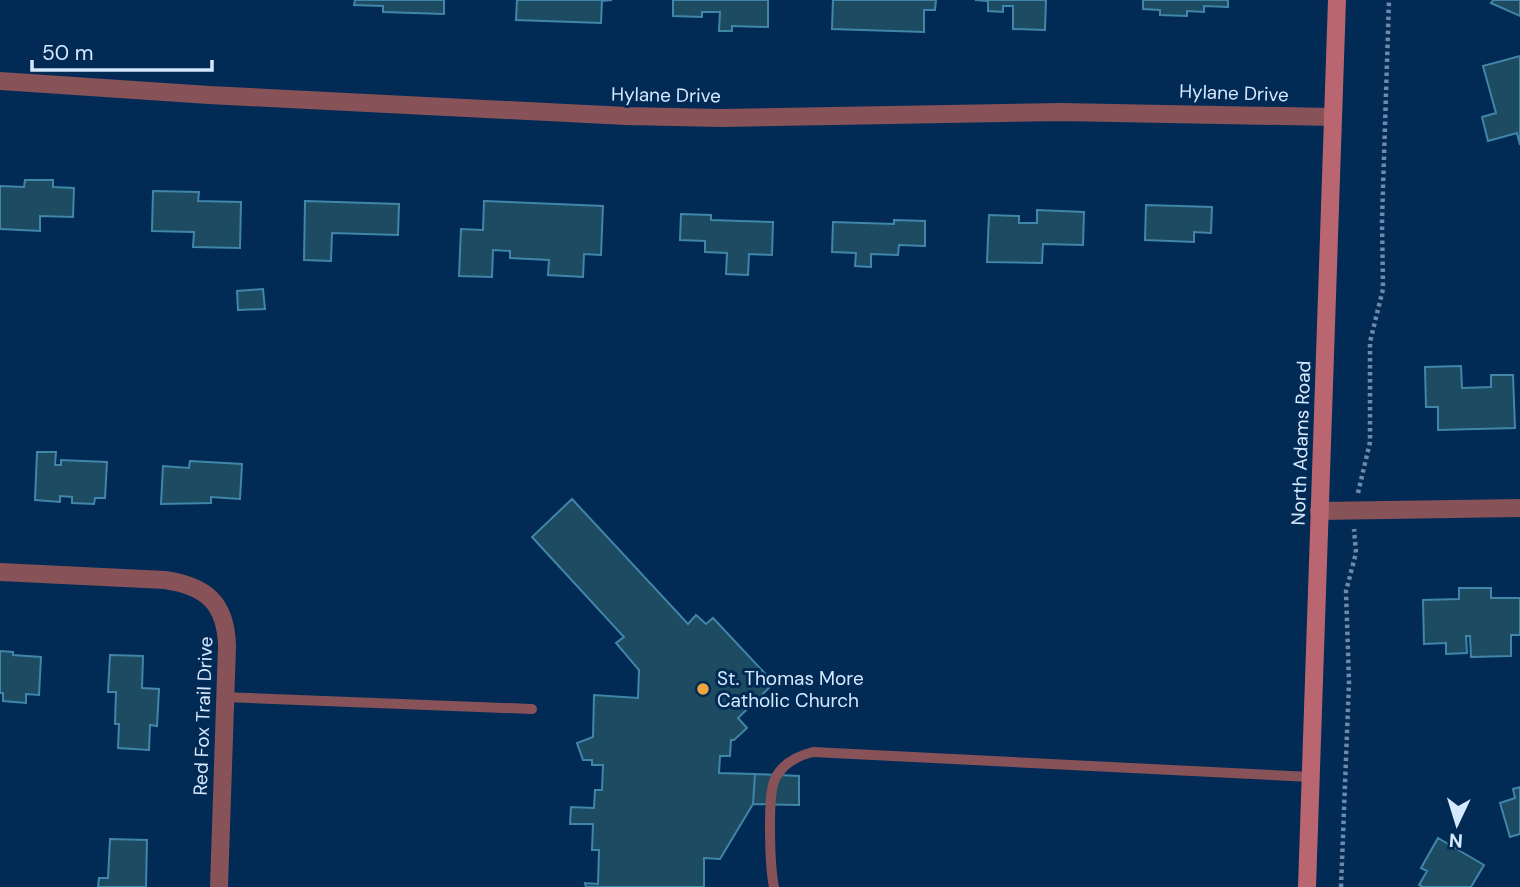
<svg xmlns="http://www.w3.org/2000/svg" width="1520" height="887" viewBox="0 0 1520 887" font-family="'DM Sans',sans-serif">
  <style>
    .building { fill: #1c4b62; stroke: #4186a9; stroke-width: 2 }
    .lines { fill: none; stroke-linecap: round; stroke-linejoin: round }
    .path { stroke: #6d8aaa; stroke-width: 4.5; stroke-dasharray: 3.5 3.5; stroke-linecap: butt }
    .lane { stroke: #875258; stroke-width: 10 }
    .street { stroke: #875258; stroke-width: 18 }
    .secondary { stroke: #ba6670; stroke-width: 18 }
    .poi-dot { fill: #eea73d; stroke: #012b55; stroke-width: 2.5 }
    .labels { text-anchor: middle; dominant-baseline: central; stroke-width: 6; stroke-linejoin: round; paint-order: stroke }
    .street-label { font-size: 19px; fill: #d6e8fe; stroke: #012b55 }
    .poi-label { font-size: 19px; fill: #d6e8fe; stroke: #012b55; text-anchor: start }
  </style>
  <rect width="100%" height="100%" fill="#012b55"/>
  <!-- building -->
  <path class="building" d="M355,0H444V14L383,12V6L354,5Z
    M517,0H612L602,1L601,23L516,20Z
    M673,0H768V27L732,26V31H719L720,12H702V17L673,16Z
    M833,0H936L935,10H924V32L832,29Z
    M975,0H1046L1045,30L1013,29V6H1003V12L988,11V1Z
    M1143,0H1228V7L1204,6V12L1187,11V16L1160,15V10L1143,9Z
    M1493,0H1520V16L1491,3Z
    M1520,56V145L1517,133L1488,141L1482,117L1496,113L1483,66Z
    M25,180H53V187L74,188L73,217L40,216V231L0,229V186L24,187Z
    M153,191L199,192L198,201L241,202L240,248L193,247L194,232L152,231Z
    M305,201L399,204L398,235L332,233L331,261L304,260Z
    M484,201L603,206L601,255L584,254L583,277L548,275L549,260L510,258V251L493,250L492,277L459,276L461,229L483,230Z
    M1146,205L1212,207L1211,233L1194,232V242L1145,240Z
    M1037,210L1084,212L1083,245L1043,244L1042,263L987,262L989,215L1019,216V223H1037Z
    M681,214L711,215V220L773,222L772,255L749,254L748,275L726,274L727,253L705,252V241L680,240Z
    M894,220L925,221V246L899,245L898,255L871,254V267L855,266L856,253L832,252L833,222L894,224Z
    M263,289L265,309L238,310L237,291Z
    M1461,366L1462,388L1491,387V375H1513L1515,428L1438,430V407H1426L1425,367Z
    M37,452H56L55,465H61V460L107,462L105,498H95L94,504L72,503V497L60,496V502L35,500Z
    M190,461L242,464L240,499L211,497V503L161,504L163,466L189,468Z
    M572,499L688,624L696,615L706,624L713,618L774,683L738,718L747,728L734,740H731L730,756H720L719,773L755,774L753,804L720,859L704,858V887H586L585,883L598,884L599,850H592L593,824H570L571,807L594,808L595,790H602L603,765H592V760H583L577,743L593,737L594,695L638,698L639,670L616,643L624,637L532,537Z
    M1459,588H1491V598H1520V635H1511V656L1471,657L1470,636H1466L1467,653L1446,654V643L1424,644L1423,600L1459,599Z
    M0,651L13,652V655L41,657L39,695L26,694V703L3,701V693H0Z
    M110,655L143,656L142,688L159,689L157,726L150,725L149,750L118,748L119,724H115L116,692H108Z
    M755,774L799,776V805L753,804Z
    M1520,787V834L1510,837L1500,803L1515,798L1513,789Z
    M1438,838L1484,865L1471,887H1423L1419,885L1427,871L1421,868Z
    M110,839L147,840L146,887H98L99,878H108Z"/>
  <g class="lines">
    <!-- path -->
    <path class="path" d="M1358,493L1370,442V342L1383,289L1382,220L1389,0
      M1341,887L1349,682L1346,591L1356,553L1354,529"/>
    <!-- lane -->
    <path class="lane" d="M224,697L532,709
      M774,887C770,868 767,795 775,779C782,764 797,756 813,752L1310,777"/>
    <!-- street -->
    <path class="street" d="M0,81L209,95L626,116L721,118L1061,112L1333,117
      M1319,511L1520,508
      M0,572L165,580C206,586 226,603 227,646L219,887"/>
    <!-- secondary -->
    <path class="secondary" d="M1307,887L1337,0"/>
  </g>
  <!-- markers -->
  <circle class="poi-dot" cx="703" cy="689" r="7"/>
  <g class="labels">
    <!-- street labels -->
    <g class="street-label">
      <text transform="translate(1234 93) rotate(2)">Hylane Drive</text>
      <text transform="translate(666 95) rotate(1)">Hylane Drive</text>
      <text transform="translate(1301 443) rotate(-88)">North Adams Road</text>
      <text transform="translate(203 716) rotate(-88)">Red Fox Trail Drive</text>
    </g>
    <!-- poi labels -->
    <g class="poi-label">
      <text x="717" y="678">St. Thomas More<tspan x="717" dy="22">Catholic Church</tspan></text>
    </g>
  </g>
  <!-- north arrow -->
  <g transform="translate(1457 824) rotate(184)" stroke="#012b55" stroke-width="5" paint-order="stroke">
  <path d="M0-5L12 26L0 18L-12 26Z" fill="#d6e8fe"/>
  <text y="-10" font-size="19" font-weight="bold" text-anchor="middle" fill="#d6e8fe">N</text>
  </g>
  <!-- scale -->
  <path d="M32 60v10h180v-10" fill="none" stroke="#d6e8fe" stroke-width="3.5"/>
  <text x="42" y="60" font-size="21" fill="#d6e8fe" stroke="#012b55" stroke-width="5" paint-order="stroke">50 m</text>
</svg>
